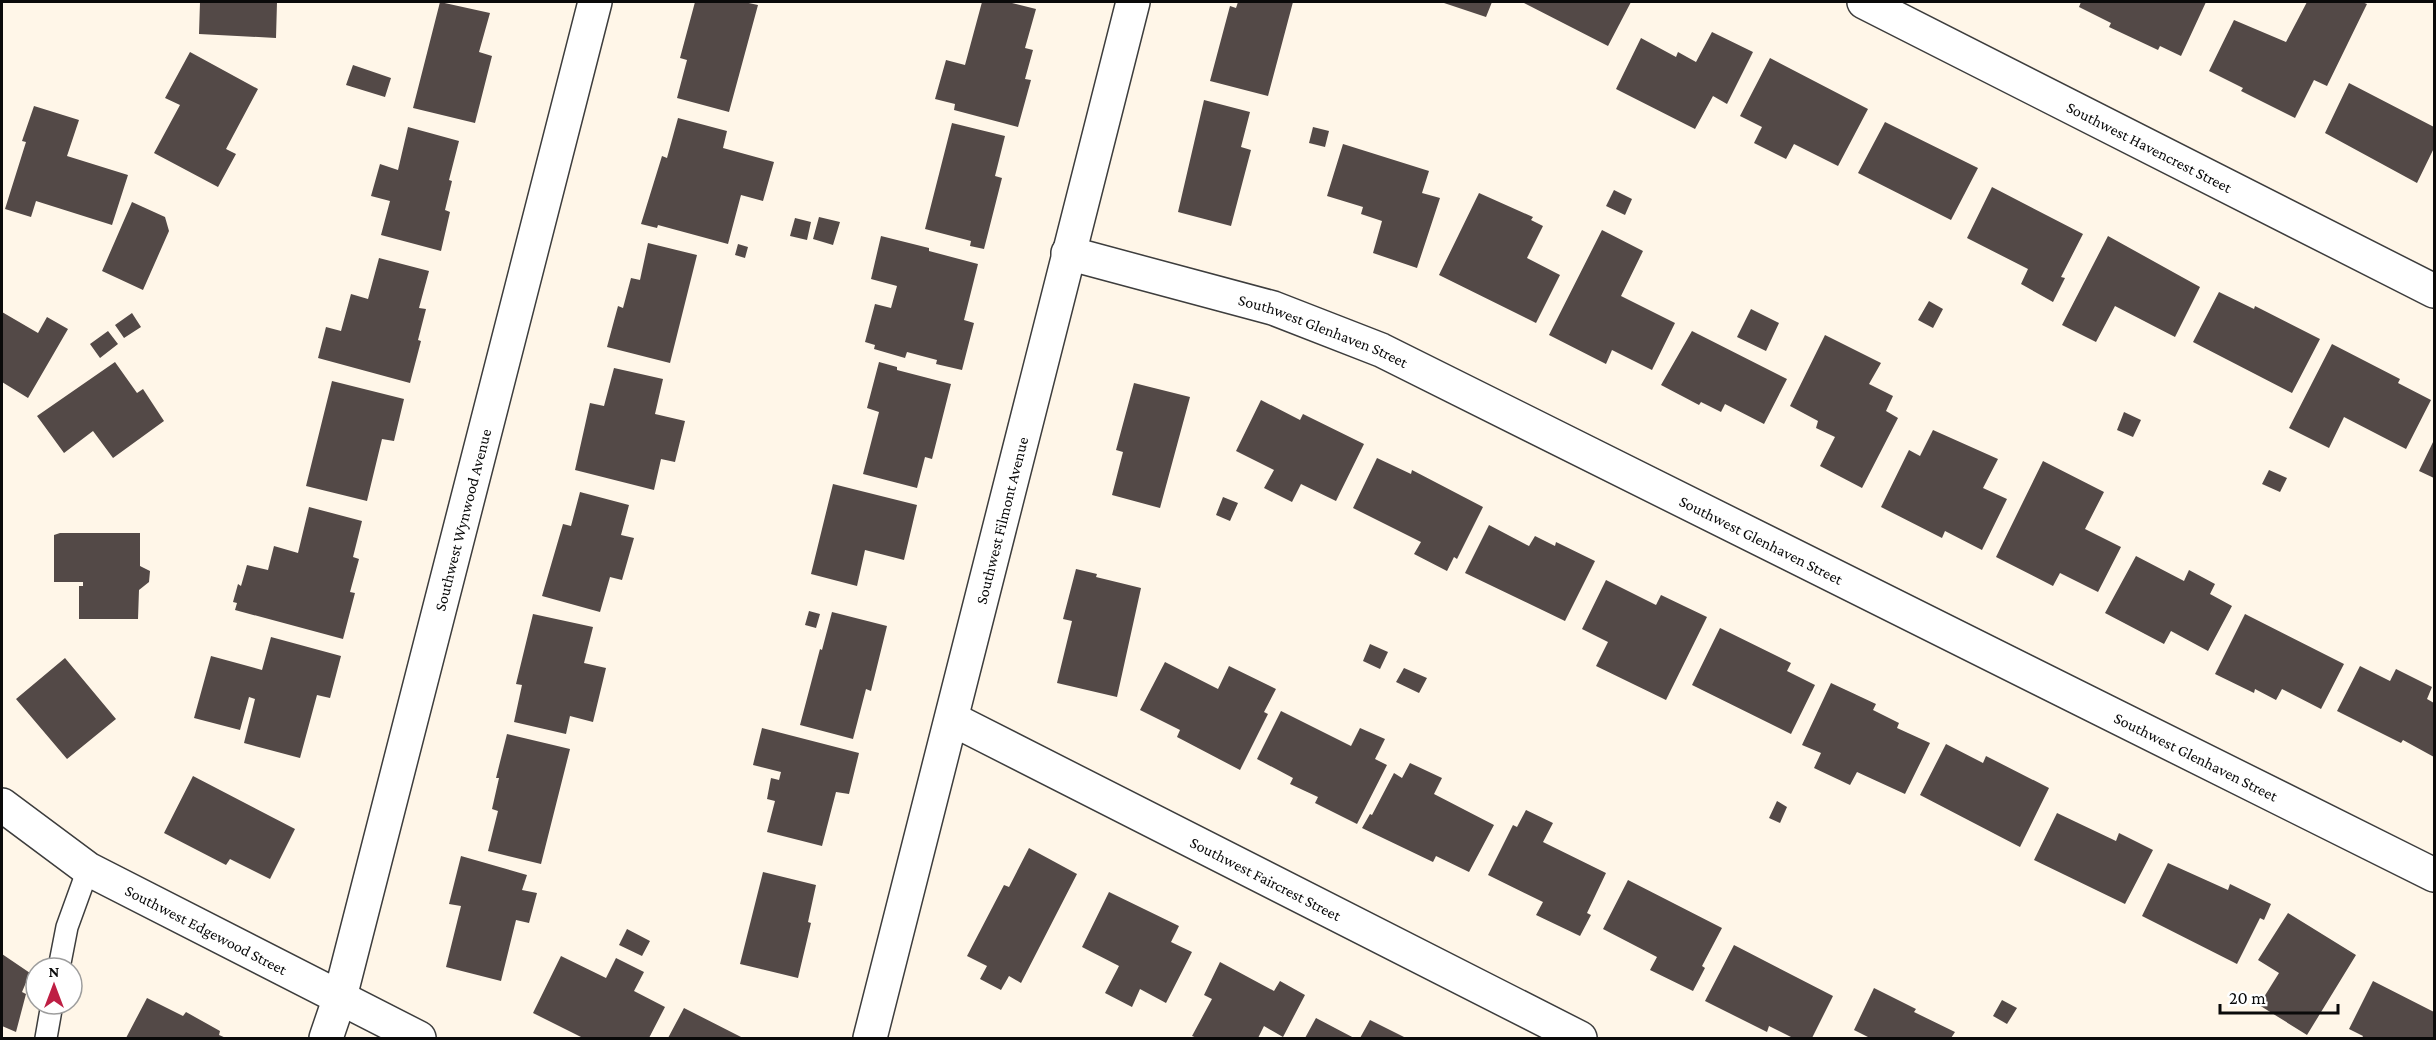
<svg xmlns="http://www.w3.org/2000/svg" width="2436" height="1040" viewBox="0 0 2436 1040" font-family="'Crimson Pro',serif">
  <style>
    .building { fill: #534947 }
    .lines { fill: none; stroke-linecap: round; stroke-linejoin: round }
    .service-casing { stroke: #3d3d3d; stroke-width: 24 }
    .minor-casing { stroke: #3d3d3d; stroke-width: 36 }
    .service { stroke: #fff; stroke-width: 21 }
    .minor { stroke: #fff; stroke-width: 33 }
    .labels { text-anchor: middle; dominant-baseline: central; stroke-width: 6; stroke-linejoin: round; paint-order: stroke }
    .street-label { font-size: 16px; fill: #0a0a0a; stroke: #fff }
  </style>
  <rect width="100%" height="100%" fill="#fff6e8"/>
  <!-- building -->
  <path class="building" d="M200,2H277L276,38L199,34Z
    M440,2L490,13L479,52L492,56L475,123L413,108Z
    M695,2H744L758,5L729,112L677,98L687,60L680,58Z
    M982,2H1008L1036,9L1025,48L1033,50L1025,79L1031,80L1018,127L954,110L955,104L935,99L946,60L965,65Z
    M1238,2H1293L1268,96L1210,81L1230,6L1236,8Z
    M1441,2H1492L1486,17Z
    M1522,2H1631L1608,46Z
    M2081,2H2206L2181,56L2160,46L2158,50L2109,27L2111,23L2079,7Z
    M2307,2H2362L2367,4L2327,86L2314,80L2295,118L2241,91L2243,88L2209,71L2234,20L2286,42Z
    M1712,32L1753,52L1727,104L1713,96L1695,129L1616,89L1641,38L1676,57L1678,52L1696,62Z
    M190,52L258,89L226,149L236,154L218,187L154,153L180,105L165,98Z
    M1770,58L1868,109L1838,166L1794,144L1786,159L1754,143L1762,127L1740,116Z
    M353,65L391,78L385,97L346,85Z
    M2349,83L2434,127V148L2417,183L2325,133Z
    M1204,100L1250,112L1241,147L1251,150L1231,226L1178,212Z
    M34,106L79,120L67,156L128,175L112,225L36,201L31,217L5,209L26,142L22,141Z
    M678,118L727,131L723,148L774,162L763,201L741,195L728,244L658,225L657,228L641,224L662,156L667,158Z
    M1885,122L1978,168L1951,220L1858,173Z
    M952,123L1005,136L995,176L1002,178L984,249L970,246L971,241L925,229Z
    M408,127L459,141L449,180L452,181L445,210L450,212L441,251L381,235L390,201L371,196L380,164L398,170Z
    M1313,127L1329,131L1325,147L1309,143Z
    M1343,144L1429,171L1422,193L1440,198L1417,268L1373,253L1382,221L1361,214L1363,207L1327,196Z
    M1992,187L2083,234L2061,277L2065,278L2053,302L2021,284L2028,269L1967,238Z
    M1614,190L1632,199L1625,215L1606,206Z
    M1479,193L1533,217L1531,220L1543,226L1527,258L1560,275L1536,323L1439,275Z
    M132,202L165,217L169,231L143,290L102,271Z
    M819,217L840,222L833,245L813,239Z
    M795,218L811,222L807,240L790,236Z
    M1602,230L1643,251L1621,296L1675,323L1652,370L1612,350L1606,364L1549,335Z
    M881,236L929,248V251L978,264L964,320L974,323L962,370L936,364L937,360L907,352L905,358L874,349L875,345L865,342L875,304L891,308L897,286L871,279Z
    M2108,236L2200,287L2175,337L2115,306L2096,342L2062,325Z
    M648,243L697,255L670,363L607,347L618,306L623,308L631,278L640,280Z
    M738,244L748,247L745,258L735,255Z
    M379,258L429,271L419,308L426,309L418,340L421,341L410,383L318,358L326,327L341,331L351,294L368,299Z
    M2219,292L2254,309L2255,306L2320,339L2292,393L2193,342Z
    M1929,301L1943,309L1933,328L1918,320Z
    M1751,309L1779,323L1766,351L1737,337Z
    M2,312L38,333L47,317L68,329L28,398L2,382Z
    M132,313L141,327L124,338L115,325Z
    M108,331L118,344L100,358L90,344Z
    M1692,331L1787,379L1764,424L1725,404L1721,412L1701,402L1699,405L1661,385Z
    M1825,335L1881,363L1869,384L1893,396L1886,411L1898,418L1862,488L1820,466L1835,437L1816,428L1818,421L1790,406Z
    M2332,344L2400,379L2398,383L2431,400L2406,449L2344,417L2329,448L2289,428Z
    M115,362L137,393L143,389L164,421L113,458L93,431L64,453L37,416Z
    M879,362L897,367V370L951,384L932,459L925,457L917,488L863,474L879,412L867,408Z
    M614,368L663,379L655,414L685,421L675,462L661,459L654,490L575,470L590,403L604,406Z
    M332,381L404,399L394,441L382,439L367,501L306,486Z
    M1134,383L1190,397L1160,508L1112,495L1123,452L1116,450Z
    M1261,400L1300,420L1303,414L1364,444L1336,501L1301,484L1292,502L1264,488L1274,470L1236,451Z
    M2124,412L2141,420L2133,437L2117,430Z
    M1933,430L1998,459L1983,488L2007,499L1982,550L1945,531L1942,538L1881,507L1909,450L1920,456Z
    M2434,440V478L2419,471Z
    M1377,458L1411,474L1412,470L1483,507L1457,559L1454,557L1447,571L1414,554L1421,542L1353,508Z
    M2043,461L2104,492L2085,529L2121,547L2098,592L2060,573L2053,586L1996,557Z
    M2269,470L2287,478L2280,492L2262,484Z
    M833,484L917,505L904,560L865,550L857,586L811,574Z
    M580,492L629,505L621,535L634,538L622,580L610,577L600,612L542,596L563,524L571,526Z
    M1223,497L1238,503L1230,521L1216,515Z
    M309,507L362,521L353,557L359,559L350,592L355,593L343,639L235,610L237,603L233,602L238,584L241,586L247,565L268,570L274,546L298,553Z
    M1489,525L1529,546L1535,536L1555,546L1556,542L1595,561L1565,621L1465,573Z
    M60,533H140V566L150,571L149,582L139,590L138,619H79V586H83V582H54V535Z
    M2136,556L2184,581L2189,570L2215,584L2210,594L2232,606L2208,651L2171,631L2164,644L2105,613Z
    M1076,569L1097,574L1096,577L1141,588L1117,697L1057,683L1072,621L1063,619Z
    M1606,580L1656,605L1661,595L1707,617L1666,700L1596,666L1608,642L1582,629Z
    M809,611L820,614L816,628L805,625Z
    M832,612L887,626L871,691L866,689L853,739L800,725L820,649L822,650Z
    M533,614L593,627L584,663L606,668L593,722L570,716L566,734L514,722L522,685L516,684Z
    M2245,614L2344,664L2321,709L2282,689L2276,700L2255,689L2254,693L2215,674Z
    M1720,628L1791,663L1787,671L1815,685L1791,734L1692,685Z
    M271,637L341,656L330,698L317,695L300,758L244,743L255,699L249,697L240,730L194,718L211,656L262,670Z
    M1370,644L1388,652L1380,669L1363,661Z
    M65,658L116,719L67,759L16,699Z
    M1165,662L1218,689L1229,666L1276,689L1264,712L1268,714L1240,770L1177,737L1180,730L1140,710Z
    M2360,666L2390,681L2396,669L2432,687L2427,699L2434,703V757L2403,740L2401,743L2337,711Z
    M1404,668L1427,678L1419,693L1396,682Z
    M1831,683L1876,704L1873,710L1899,723L1897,728L1930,743L1905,794L1857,772L1850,785L1814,768L1821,753L1802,745Z
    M1281,711L1351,746L1360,728L1385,739L1375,759L1387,765L1357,824L1315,803L1318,797L1290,784L1293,778L1257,759Z
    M762,728L859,753L849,794L836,792L822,846L767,832L775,801L767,799L771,778L779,780L781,772L753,765Z
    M507,734L570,749L541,864L488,851L498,811L492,809L499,778H496Z
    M1946,744L1983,763L1986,756L2049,788L2020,847L1920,795Z
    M1410,763L1442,778L1434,794L1494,825L1469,872L1436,856L1433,862L1362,828L1370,814L1372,815L1394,773L1402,778Z
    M193,776L295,829L270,879L230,859L226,865L164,833Z
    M1777,801L1787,807L1780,823L1769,818Z
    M1526,810L1553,823L1543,842L1606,873L1587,913L1591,915L1580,936L1536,915L1543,902L1488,875L1513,825L1517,827Z
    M2057,813L2116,841L2119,833L2153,850L2125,904L2034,860Z
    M1029,848L1077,874L1021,983L1009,976L1001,990L980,979L987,966L967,956L1004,885L1009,887Z
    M461,856L527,875L522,890L537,893L529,923L516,920L501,981L446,967L461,906L449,904Z
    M2168,863L2228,890L2230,884L2271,904L2264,920L2260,918L2237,964L2142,916Z
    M763,872L816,885L808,922L811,923L798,978L740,964Z
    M1628,880L1722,928L1702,966L1705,968L1693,991L1650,970L1657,957L1603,929Z
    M1109,892L1179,926L1171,942L1192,952L1166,1003L1140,989L1132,1007L1105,993L1119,966L1082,947Z
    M2288,913L2356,955L2307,1035L2259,1005L2279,973L2258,960Z
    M627,929L650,941L642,956L619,945Z
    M1734,945L1833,996L1812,1038H1793L1769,1026L1767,1032L1705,1001Z
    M2,954L30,973L22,992L26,994L16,1032L2,1026Z
    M561,956L606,978L616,958L644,972L634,991L665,1007L649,1038H583L533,1013Z
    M1220,962L1274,991L1280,981L1305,995L1283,1037L1264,1026L1258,1038H1197L1192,1036L1212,999L1204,995Z
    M2373,981L2434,1012V1038H2362L2363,1036L2349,1029Z
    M1874,988L1916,1009L1914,1012L1955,1032L1951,1038H1870L1854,1030Z
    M147,998L183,1016L186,1012L220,1031L219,1035L226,1038H126Z
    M2002,1000L2017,1008L2007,1024L1993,1016Z
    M684,1008L743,1038H668Z
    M1316,1018L1354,1038H1305Z
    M1370,1020L1406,1038H1360Z"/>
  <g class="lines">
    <defs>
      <path id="service" d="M59,968L67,927L88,869
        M46,1038L52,1004"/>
      <g id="minor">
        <path id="s1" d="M1864,2L2434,291"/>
        <path id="s2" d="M1068,253L1273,308L1381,350L2434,875"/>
        <path id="s3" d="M952,719L1580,1038"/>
        <path id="s4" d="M2,805L88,869L419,1038"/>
        <path id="s5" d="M326,1038L340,997L595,2"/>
        <path id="s6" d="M870,1038L1133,2"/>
      </g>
    </defs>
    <!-- service casing -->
    <use href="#service" class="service-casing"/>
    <!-- minor casing -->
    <use href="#minor" class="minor-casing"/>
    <!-- service -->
    <use href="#service" class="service"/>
    <!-- minor -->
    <use href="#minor" class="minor"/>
  </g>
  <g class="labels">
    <!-- street labels -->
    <g class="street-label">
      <text stroke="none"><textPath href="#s1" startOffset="320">Southwest Havencrest Street</textPath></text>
      <text stroke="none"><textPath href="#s2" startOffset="267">Southwest Glenhaven Street</textPath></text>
      <text stroke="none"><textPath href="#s5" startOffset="536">Southwest Wynwood Avenue</textPath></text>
      <text stroke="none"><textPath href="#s6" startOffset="534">Southwest Filmont Avenue</textPath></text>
      <text stroke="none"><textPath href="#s2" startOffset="753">Southwest Glenhaven Street</textPath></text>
      <text stroke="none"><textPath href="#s2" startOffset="1239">Southwest Glenhaven Street</textPath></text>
      <text stroke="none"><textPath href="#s3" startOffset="352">Southwest Faircrest Street</textPath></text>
      <text stroke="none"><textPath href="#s4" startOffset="240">Southwest Edgewood Street</textPath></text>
    </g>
  </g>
  <!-- border -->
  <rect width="2436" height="1040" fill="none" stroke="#0a0a0a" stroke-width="6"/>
  <!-- north arrow -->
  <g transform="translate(54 986)"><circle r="28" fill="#ffffff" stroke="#9d9d9d" stroke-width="1.5"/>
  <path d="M0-4.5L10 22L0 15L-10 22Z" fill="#be1f44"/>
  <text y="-9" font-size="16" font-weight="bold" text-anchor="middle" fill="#0a0a0a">N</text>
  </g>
  <!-- scale -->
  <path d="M2220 1004v9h118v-9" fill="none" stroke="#0a0a0a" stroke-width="3"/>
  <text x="2229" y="1004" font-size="18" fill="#0a0a0a" stroke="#ffffff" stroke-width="4.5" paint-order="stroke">20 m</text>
</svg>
